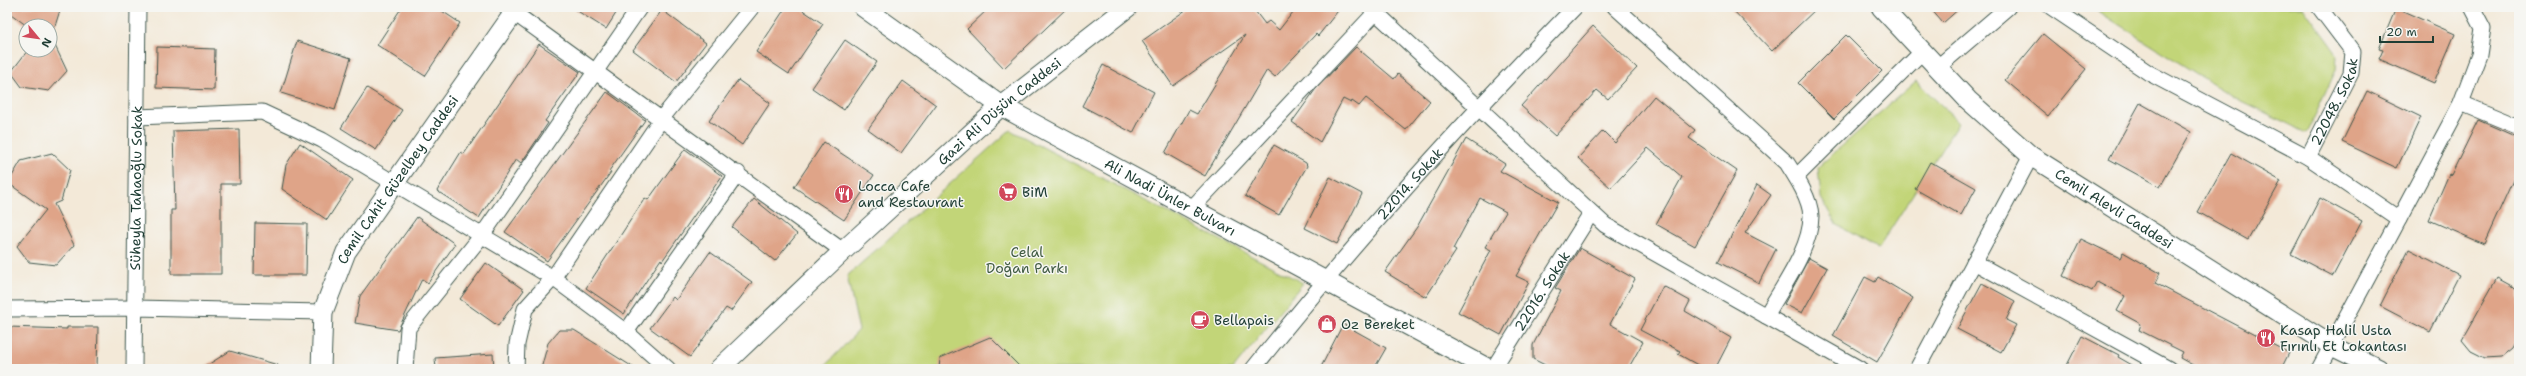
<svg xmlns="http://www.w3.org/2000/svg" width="2526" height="376" viewBox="0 0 2526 376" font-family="'Shantell Sans',sans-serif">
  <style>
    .green { fill: #c2d578; stroke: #708956 }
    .building { fill: #dfa488 }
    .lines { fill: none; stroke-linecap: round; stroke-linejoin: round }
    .minor-casing { stroke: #3f574d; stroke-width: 17 }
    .tertiary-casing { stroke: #3f574d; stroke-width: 21 }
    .minor { stroke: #fff; stroke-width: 15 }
    .tertiary { stroke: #fff; stroke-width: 19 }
    .labels { text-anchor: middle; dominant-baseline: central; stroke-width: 3; stroke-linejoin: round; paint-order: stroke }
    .street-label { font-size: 14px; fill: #1f3d34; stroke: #f6f6f2 }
    .poi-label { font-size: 14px; fill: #1f3d34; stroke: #f6f6f2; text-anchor: start }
    .park-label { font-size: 14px; fill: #405b42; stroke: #f6f6f2 }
  </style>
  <rect width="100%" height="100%" fill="#f6f6f2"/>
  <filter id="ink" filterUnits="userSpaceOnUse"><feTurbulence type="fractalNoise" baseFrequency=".025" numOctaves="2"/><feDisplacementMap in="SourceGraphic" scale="8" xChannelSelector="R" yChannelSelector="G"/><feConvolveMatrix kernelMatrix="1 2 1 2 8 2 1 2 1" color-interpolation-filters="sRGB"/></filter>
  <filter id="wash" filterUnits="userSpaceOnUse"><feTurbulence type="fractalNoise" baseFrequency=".012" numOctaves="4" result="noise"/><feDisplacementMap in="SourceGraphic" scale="16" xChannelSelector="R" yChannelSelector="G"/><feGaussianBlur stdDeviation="0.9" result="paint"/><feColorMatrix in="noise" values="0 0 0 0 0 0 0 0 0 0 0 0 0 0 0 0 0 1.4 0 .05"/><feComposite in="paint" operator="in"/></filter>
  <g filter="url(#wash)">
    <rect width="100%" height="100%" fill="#f3e9d8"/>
    <!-- green -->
    <path class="green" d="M2091,7H2303L2337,54L2336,70L2307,133L2235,98Z
      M1916,81L1959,122L1878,249L1836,224L1821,198L1818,167Z
      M1010,130L1303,283L1233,369H822L859,330L847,276Z"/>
    <g id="blocks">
      <!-- building -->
      <path class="building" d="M7,7H61L55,26L50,29V26H27L7,11Z
        M402,7H436L460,23L425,76L377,45Z
        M571,7H620L606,29Z
        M786,7H798L823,24L789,74L756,52Z
        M990,7H1068L1004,68L967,29Z
        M1190,7H1252L1265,24L1269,21L1279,30L1297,7H1341L1318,36L1316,34L1275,77L1267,70L1205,176L1165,153L1189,110L1197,114L1245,35L1173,86L1142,41Z
        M1730,7H1818L1772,51Z
        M1929,7H1961L1943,23Z
        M2396,8L2455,34L2434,83L2379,59L2383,50L2379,49Z
        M662,10L706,43L676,82L633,50Z
        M1593,26L1637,68L1608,99L1597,90L1555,136L1521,106Z
        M2043,34L2086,69L2048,116L2005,80Z
        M50,35L67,71L49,91L22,87L11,72L28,50H50Z
        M1846,35L1882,71L1834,119L1798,83Z
        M845,40L877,62L844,110L812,88Z
        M297,41L351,58L335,110L281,93Z
        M539,44L580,72L545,121L548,123L528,153L521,163L516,159L479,218L437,191L461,152L464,154Z
        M157,47L215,49L214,90L156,88Z
        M1356,47L1394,79L1398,74L1430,101L1406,130L1366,98L1359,106L1352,101L1351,103L1343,99L1320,142L1292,122L1315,90Z
        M1103,65L1154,92L1133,133L1082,106Z
        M738,80L770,103L742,145L709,121Z
        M903,81L936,105L901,153L868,129Z
        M367,88L402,110L376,150L341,128Z
        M2367,91L2421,117L2397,168L2342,142Z
        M607,92L645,120L609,171L611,172L547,261L505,232Z
        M1654,96L1695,130L1689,138L1737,171L1695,246L1656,224L1682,177L1648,148L1611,188L1578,158L1603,131L1615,143Z
        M2140,103L2191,132L2160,187L2109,159Z
        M2478,120L2519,138V167L2484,244L2429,220L2449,174L2451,175Z
        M239,129L240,184H221V274H171V210H175L173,131Z
        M1466,139L1505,164L1500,171L1558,202L1516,276L1529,282L1501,335L1458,312L1491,250L1485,247L1506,212L1480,198L1453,249L1456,251L1426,297L1385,272L1417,227Z
        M824,142L874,175L844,220L794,187Z
        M300,143L353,180L327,220L282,189L286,165Z
        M1274,145L1306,163L1307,166L1279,215L1245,196Z
        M685,149L722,176L662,261L661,259L624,314L586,288L645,198L648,200Z
        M52,153L70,170L61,201L54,204L74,245L56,265L29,262L17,246L46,210L8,183L21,161Z
        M2231,153L2281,181L2248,240L2198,212Z
        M1930,162L1976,188L1961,215L1915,189Z
        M1330,177L1362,194L1337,244L1305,228Z
        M1757,185L1771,195L1745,233L1776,249L1759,283L1718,262Z
        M2320,198L2362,221L2333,276L2291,254Z
        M754,199L797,234L775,261L732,227Z
        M417,217L455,244L428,283L422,279L398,330L355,323L360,296Z
        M255,223L307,224L306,275H254Z
        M2081,239L2120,258L2123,252L2160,273L2155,283L2289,353L2281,369H2200L2180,358L2183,352L2139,330L2141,324L2117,311L2125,296L2097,281L2092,291L2063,276Z
        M1580,248L1635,279L1610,324L1643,342L1628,369H1553L1533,359V345L1561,291L1555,288Z
        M2409,249L2459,275L2430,332L2380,306Z
        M710,252L752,282L731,311L726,308L690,357L650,328L673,297L676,300Z
        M1809,258L1827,268L1802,313L1784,304Z
        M486,263L524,290L498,326L460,299Z
        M1865,277L1875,282L1878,277L1913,298L1877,362L1833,336Z
        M2497,278L2519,290V335L2512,348L2501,357L2485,358L2471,351L2462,340Z
        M1982,283L2015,301L2006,320L2016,325L2001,352L1957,329Z
        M1663,286L1690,301L1685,311L1731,338L1715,369H1705L1678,354L1680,351L1640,330Z
        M1343,324L1386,348L1374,369H1320Z
        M9,327L67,329V327H98L97,369H8Z
        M559,330H574L636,369H541L548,343Z
        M2082,336L2119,355L2118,357L2139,369H2065Z
        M990,337L1022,369H939L940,358Z
        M230,351L278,365L277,369H201Z
        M493,354L494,369H436L435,358Z"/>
    </g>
  </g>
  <g filter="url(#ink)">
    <use href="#blocks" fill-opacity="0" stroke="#3f574d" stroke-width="1"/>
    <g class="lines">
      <defs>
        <g id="minor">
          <path d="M506,7L843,251"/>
          <path d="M1370,7L1605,225L1860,369"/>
          <path d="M1615,7L1787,163C1796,177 1810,198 1811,216C1811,249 1782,287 1766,316"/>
          <path d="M2051,7L2149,73L2308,157L2399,219"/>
          <path d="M1938,67L2008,7"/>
          <path d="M2461,103L2519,127"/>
          <path d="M137,117L262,112L322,140L553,278L626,332L668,369"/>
          <path id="s1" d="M2308,157L2351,73L2353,52L2319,7"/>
          <path d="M1796,177L1923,51"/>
          <path d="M1192,208L1376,12"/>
          <path d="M1974,262L2169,369"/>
          <path d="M7,309L136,308L323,312"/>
          <path d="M626,332L738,173"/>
          <path id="s2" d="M134,369L138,7"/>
          <path d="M405,369L408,328L483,234L640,7"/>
          <path d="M516,369L517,344L525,309L553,278L662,118L752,7"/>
          <path id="s3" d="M1253,369C1354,242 1462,123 1575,7"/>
          <path id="s4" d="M1493,369L1591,213"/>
          <path d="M1917,369L2031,156"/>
          <path d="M2319,369L2461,103L2479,55L2483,28L2472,7"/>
        </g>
        <g id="tertiary">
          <path id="s5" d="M863,7L1001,106L1489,369"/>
          <path id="s6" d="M1881,7L1968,100L2031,156L2332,346L2379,369"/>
          <path id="s7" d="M321,369L323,312L346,252L518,7"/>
          <path id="s8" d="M719,369L843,251L1001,106L1128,7"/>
        </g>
      </defs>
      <!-- minor casing -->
      <use href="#minor" class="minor-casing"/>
      <!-- tertiary casing -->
      <use href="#tertiary" class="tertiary-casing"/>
      <!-- minor -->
      <use href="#minor" class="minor"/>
      <!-- tertiary -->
      <use href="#tertiary" class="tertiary"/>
    </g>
  </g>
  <!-- icons -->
  <defs>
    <symbol id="supermarket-disc" viewBox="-11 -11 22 22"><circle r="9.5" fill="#d1495b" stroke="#f6f6f2"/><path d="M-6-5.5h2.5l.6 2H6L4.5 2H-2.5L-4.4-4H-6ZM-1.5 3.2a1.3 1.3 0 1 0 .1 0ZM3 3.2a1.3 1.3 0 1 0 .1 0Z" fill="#fff"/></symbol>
    <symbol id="restaurant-disc" viewBox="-11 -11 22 22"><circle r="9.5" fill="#d1495b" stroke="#f6f6f2"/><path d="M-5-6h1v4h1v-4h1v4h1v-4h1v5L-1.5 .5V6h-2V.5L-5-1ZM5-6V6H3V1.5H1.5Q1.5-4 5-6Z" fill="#fff"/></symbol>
    <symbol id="cafe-disc" viewBox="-11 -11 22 22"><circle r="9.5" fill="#d1495b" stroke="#f6f6f2"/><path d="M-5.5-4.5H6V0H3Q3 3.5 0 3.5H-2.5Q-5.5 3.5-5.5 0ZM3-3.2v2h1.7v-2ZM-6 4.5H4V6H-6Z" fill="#fff"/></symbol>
    <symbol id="shop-disc" viewBox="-11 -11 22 22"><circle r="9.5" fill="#d1495b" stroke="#f6f6f2"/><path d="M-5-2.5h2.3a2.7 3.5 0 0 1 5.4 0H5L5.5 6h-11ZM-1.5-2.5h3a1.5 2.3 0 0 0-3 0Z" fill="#fff"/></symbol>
  </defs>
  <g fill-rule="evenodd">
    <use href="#supermarket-disc" x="997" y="181" width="22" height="22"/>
    <use href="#restaurant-disc" x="833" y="183" width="22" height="22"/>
    <use href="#cafe-disc" x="1189" y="309" width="22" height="22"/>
    <use href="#shop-disc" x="1316" y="313" width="22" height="22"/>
    <use href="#restaurant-disc" x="2255" y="327" width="22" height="22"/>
  </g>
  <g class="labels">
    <!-- street labels -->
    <g class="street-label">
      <text stroke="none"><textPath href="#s1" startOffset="62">22048. Sokak</textPath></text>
      <text stroke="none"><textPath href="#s8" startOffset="381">Gazi Ali Düşün Caddesi</textPath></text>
      <text stroke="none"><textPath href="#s7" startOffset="210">Cemil Cahit Güzelbey Caddesi</textPath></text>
      <text stroke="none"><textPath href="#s3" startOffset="243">22014. Sokak</textPath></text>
      <text stroke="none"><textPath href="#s2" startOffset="181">Süheyla Tahaoğlu Sokak</textPath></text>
      <text stroke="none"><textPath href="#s5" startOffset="362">Ali Nadi Ünler Bulvarı</textPath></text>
      <text stroke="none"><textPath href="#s6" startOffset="310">Cemil Alevli Caddesi</textPath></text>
      <text stroke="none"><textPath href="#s4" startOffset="92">22016. Sokak</textPath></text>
    </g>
    <!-- poi labels -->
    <g class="poi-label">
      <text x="858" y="186">Locca Cafe<tspan x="858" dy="16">and Restaurant</tspan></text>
      <text x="1022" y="192">BiM</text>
      <text x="1214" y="320">Bellapais</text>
      <text x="1341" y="324">Oz Bereket</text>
      <text x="2280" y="330">Kasap Halil Usta<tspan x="2280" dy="16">Fırınlı Et Lokantası</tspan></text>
    </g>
    <!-- park labels -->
    <g class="park-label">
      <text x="1027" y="252">Celal<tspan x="1027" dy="16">Doğan Parkı</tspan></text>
    </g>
  </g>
  <!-- margin -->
  <rect width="2526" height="376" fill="none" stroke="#f6f6f2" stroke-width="24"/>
  <!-- north arrow -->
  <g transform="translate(38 38) rotate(119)"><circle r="19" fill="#f6f6f2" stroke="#a0aca6"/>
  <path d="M0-3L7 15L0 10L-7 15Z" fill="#d1495b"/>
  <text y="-6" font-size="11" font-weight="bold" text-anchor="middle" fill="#1f3d34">N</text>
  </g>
  <!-- scale -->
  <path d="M2380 36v6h53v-6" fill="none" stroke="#1f3d34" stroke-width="2"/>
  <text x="2386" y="36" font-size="12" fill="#1f3d34" stroke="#f6f6f2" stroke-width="3" paint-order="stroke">20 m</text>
</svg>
